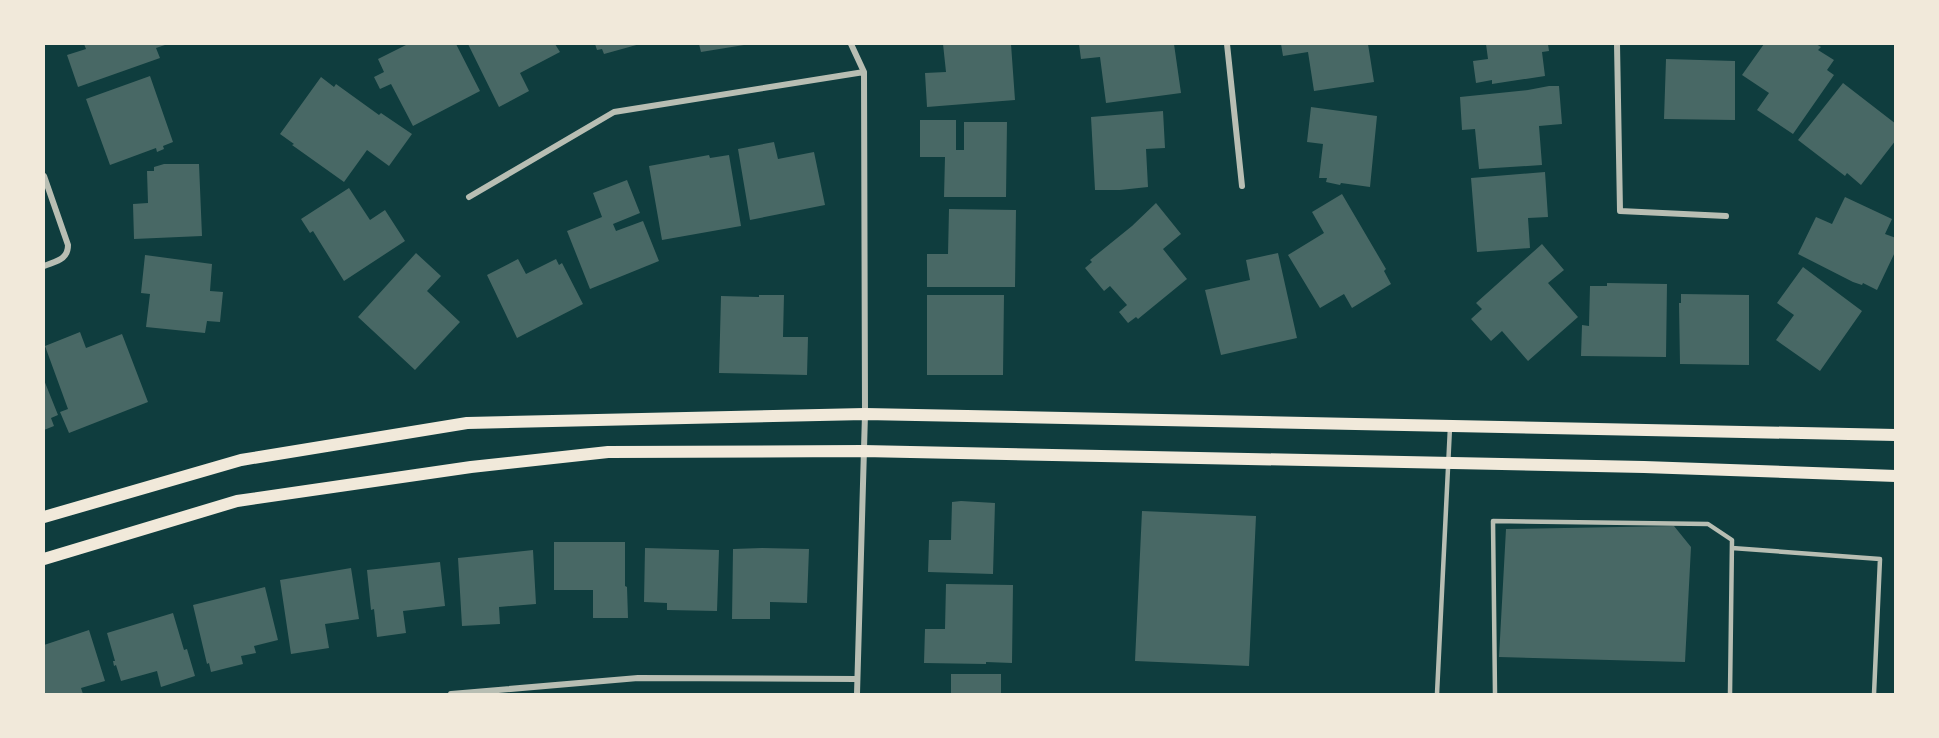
<svg xmlns="http://www.w3.org/2000/svg" width="1939" height="738" viewBox="0 0 1939 738" font-family="Rubik,sans-serif">
  <style>
    .building { fill: #486865 }
    .lines { fill: none; stroke-linecap: round; stroke-linejoin: round }
    .service { stroke: #b8beb3; stroke-width: 4.5 }
    .minor { stroke: #b8beb3; stroke-width: 6 }
    .secondary { stroke: #f1e9da; stroke-width: 12 }
  </style>
  <rect width="100%" height="100%" fill="#0f3d3e"/>
  <!-- building -->
  <path class="building" d="M84,44H168L156,48L160,58L78,87L67,55L86,49Z
    M408,44H456L480,91L413,126L391,84L380,89L374,77L384,72L378,59Z
    M468,44H555L560,52L520,73L529,91L499,107Z
    M595,44H640L604,54L602,49L597,50Z
    M699,44H743L744,45L701,52Z
    M943,44H1011L1015,100L927,107L925,73L946,72Z
    M1079,44H1174L1181,93L1106,103L1100,57L1081,59Z
    M1281,44H1317V45L1368,44L1374,82L1314,91L1308,52L1283,56Z
    M1486,44H1548L1549,51L1542,52L1545,76L1492,84V80L1476,83L1473,61L1488,59Z
    M1764,44H1816L1821,47L1818,50L1834,60L1827,70L1834,75L1793,134L1757,110L1769,93L1742,75Z
    M1666,59L1735,61V120L1664,119Z
    M150,76L173,142L163,146L164,149L157,152L156,148L110,165L86,99Z
    M321,77L334,87L336,84L379,115L381,113L412,134L389,166L367,150L344,182L292,145L294,144L280,134Z
    M1843,83L1896,124V140L1861,185L1847,173L1845,176L1798,140Z
    M1549,86H1559L1562,124L1539,126L1542,165L1479,169L1475,129L1462,130L1460,97L1528,90Z
    M1311,107L1377,116L1370,187L1341,183L1340,185L1326,182L1327,178H1319L1323,144L1307,142Z
    M1163,111L1165,148L1146,149L1148,187L1120,190H1095L1091,117Z
    M920,120H956V150H964V122H1007L1006,197H944L945,157H920Z
    M774,142L778,159L814,152L825,205L750,220L738,149Z
    M709,155L710,158L729,155L741,226L662,240L649,166Z
    M164,164H199L202,236L134,239L133,204L148,203L147,171H154V167Z
    M1545,172L1548,217L1528,218L1530,248L1477,252L1471,178Z
    M627,180L640,213L613,224L616,231L643,221L659,261L590,289L567,231L602,217L593,193Z
    M349,188L370,220L385,210L405,241L344,281L313,231L310,233L301,219Z
    M1342,194L1386,269L1384,271L1391,284L1352,308L1344,294L1320,308L1288,255L1324,233L1312,212Z
    M1845,197L1892,219L1885,234L1896,238L1894,242L1896,250L1877,290L1863,283L1862,285L1853,282L1798,254L1816,217L1832,224Z
    M1156,203L1181,234L1163,249L1187,279L1138,319L1136,317L1128,323L1119,312L1127,305L1110,286L1104,291L1085,268L1092,262L1090,260L1132,226Z
    M949,209L1016,210L1015,287H927V254H948Z
    M1542,244L1564,270L1548,283L1578,317L1528,361L1502,331L1491,341L1471,319L1482,309L1476,303Z
    M416,253L441,276L427,291L460,322L415,370L358,317Z
    M1278,253L1297,338L1221,355L1205,290L1250,280L1246,260Z
    M145,255L212,264L210,291L223,292L220,322L207,321L205,333L146,327L150,294L141,293Z
    M518,259L526,274L556,259L559,265L562,263L583,304L517,338L487,275Z
    M1803,267L1862,311L1820,371L1776,340L1794,315L1777,303Z
    M1607,283L1667,284L1666,357L1581,356L1582,325L1589,326L1590,286H1607Z
    M1681,294L1749,295V365L1680,364L1679,303H1681Z
    M759,295H784L783,337H808L807,375L719,373L721,296L759,297Z
    M927,295H1004L1003,375H927Z
    M80,332L86,348L122,334L148,402L69,433L60,412L68,409L45,346Z
    M44,380L58,415L51,418L54,426L44,430Z
    M961,501L995,503L993,574L928,572L929,540H951L952,502Z
    M1142,511L1256,516L1249,666L1135,661Z
    M1674,526L1691,547L1685,662L1499,657L1506,529Z
    M554,542H625V586L627,587L628,618H593V590H554Z
    M645,548L719,550L717,611L667,610V603L644,602Z
    M762,548L809,549L807,603L770,602V619H732L733,549Z
    M533,550L536,604L499,607L500,624L462,626L458,558Z
    M440,562L445,606L403,611L406,633L377,637L374,609L371,610L367,570Z
    M351,568L359,619L325,624L329,648L291,654L280,580Z
    M946,584L1013,585L1012,663L986,662V664L924,663L925,629H945Z
    M265,587L278,640L254,646L256,653L241,656L243,664L211,672L209,663L207,664L193,605Z
    M173,613L184,650L187,649L195,676L161,687L157,671L121,681L116,665L114,666L113,661H115L107,633Z
    M89,630L105,681L81,688L83,694H44V645Z
    M951,674H1001V694H951Z"/>
  <g class="lines">
    <!-- service -->
    <path class="service" d="M1732,548L1880,559L1874,694
      M1437,694L1450,427
      M1495,694L1493,521L1708,524L1732,540L1730,694"/>
    <!-- minor -->
    <path class="minor" d="M851,44L864,72L865,414L857,694
      M1227,44L1242,186
      M1617,44L1620,211L1726,216
      M44,176L68,245C68,260 56,261 44,266
      M469,197L614,112L864,72
      M451,694L638,678L856,679"/>
    <!-- secondary -->
    <path class="secondary" d="M44,517L241,460L467,423L865,414L1896,435
      M44,559L237,501L471,467L608,452L863,451L1644,467L1896,476"/>
  </g>
  <!-- border -->
  <rect width="1939" height="738" fill="none" stroke="#f1e9da" stroke-width="90"/>
</svg>
